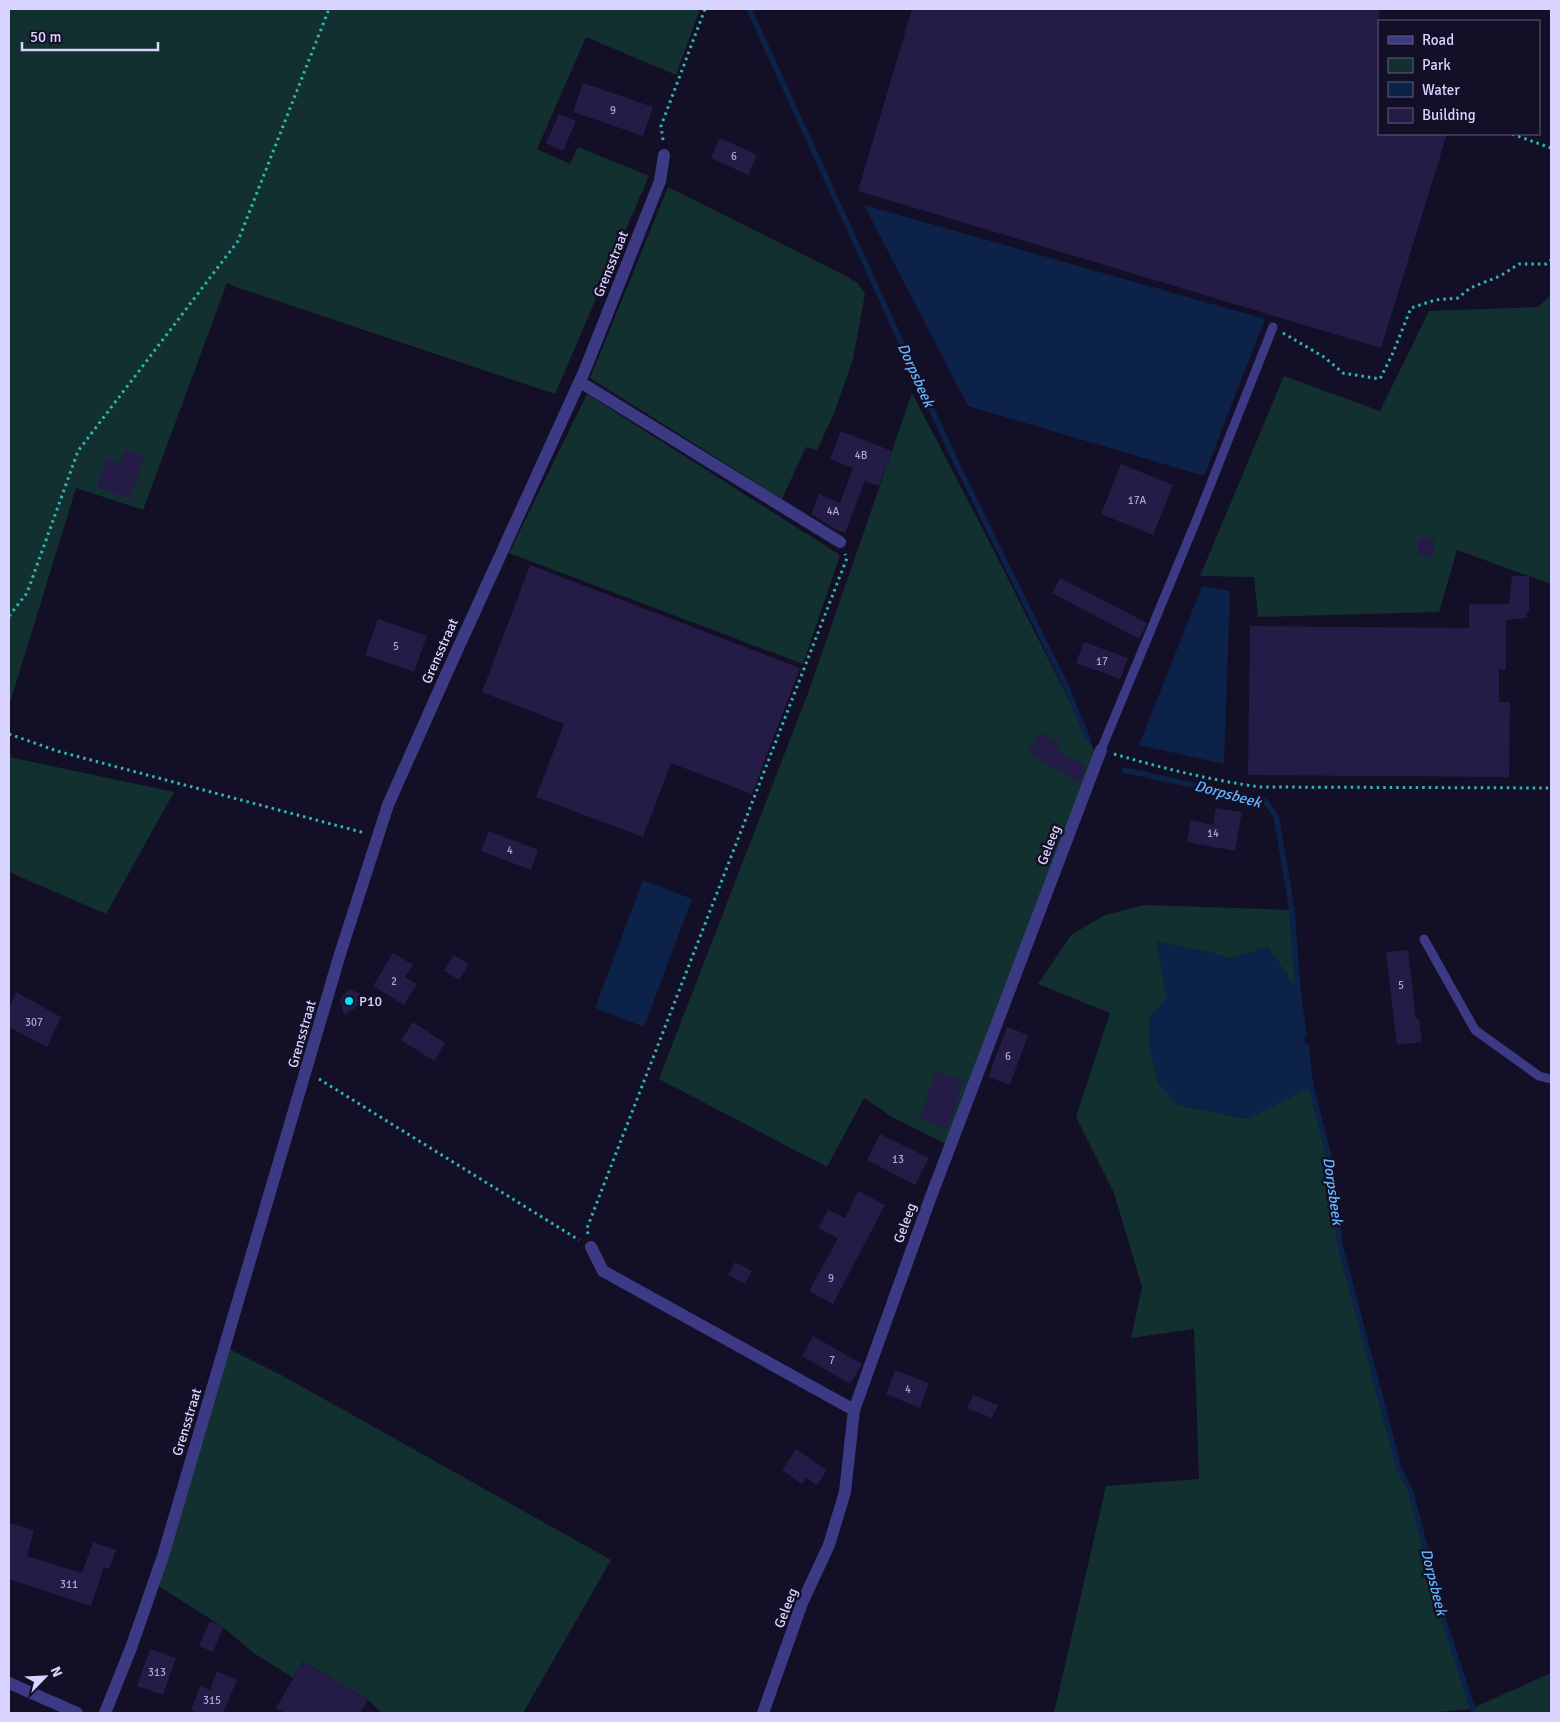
<svg xmlns="http://www.w3.org/2000/svg" width="1560" height="1722" viewBox="0 0 1560 1722" font-family="Signika,sans-serif">
  <style>
    .green { fill: #12302f }
    .water { fill: #0c2248 }
    .lines { fill: none; stroke-linecap: round; stroke-linejoin: round }
    .stream { stroke: #0c2248; stroke-width: 5.5 }
    .building { fill: #241b47 }
    .path { stroke: #2fb8b0; stroke-width: 3; stroke-dasharray: 2.5 4; stroke-linecap: butt }
    .service { stroke: #3d3a85; stroke-width: 9 }
    .minor { stroke: #3d3a85; stroke-width: 12 }
    .tertiary { stroke: #3d3a85; stroke-width: 12 }
    .poi-dot { fill: #00e5ff; stroke: #130f26; stroke-width: 2 }
    .labels { text-anchor: middle; dominant-baseline: central; stroke-width: 5; stroke-linejoin: round; paint-order: stroke }
    .number-label { font-size: 11px; fill: #aca6d1 }
    .street-label { font-size: 14px; fill: #d9d4ff; stroke: #130f26 }
    .poi-label { font-size: 14px; fill: #d9d4ff; stroke: #130f26; text-anchor: start }
    .water-label { font-size: 15px; font-style: italic; fill: #62b6ff; stroke: #130f26 }
  </style>
  <rect width="100%" height="100%" fill="#130f26"/>
  <!-- green -->
  <path class="green" d="M9,9H700L676,75L586,37L537,149L570,164L578,147L649,176L555,394L236,287L227,283L143,510L76,488L9,706Z
    M668,187L846,276L858,283L865,294L853,359L835,411L817,450L806,447L782,499L590,378Z
    M1551,295V584L1457,550L1439,612L1258,617L1254,577L1200,576L1284,376L1380,411L1429,311L1538,307Z
    M912,393L992,547L1096,754L948,1145L892,1117L864,1098L827,1167L659,1079L808,693Z
    M587,394L840,555L803,664L509,553Z
    M9,757L174,792L106,914L9,872Z
    M1144,905L1292,910L1298,992L1268,947L1231,959L1211,953L1157,942L1167,998L1177,1105L1247,1119L1311,1087L1331,1164L1340,1245L1399,1468L1411,1492L1443,1618L1473,1708L1551,1673V1713H1473V1709L1424,1713H1054L1106,1486L1199,1479L1194,1329L1131,1338L1142,1287L1114,1193L1076,1117L1110,1013L1038,984L1071,935L1105,915Z
    M227,1348L283,1376L611,1560L523,1713H382L368,1700L303,1661L293,1678L255,1654L223,1627L157,1585Z"/>
  <!-- water -->
  <path class="water" d="M864,205L1265,319L1204,476L968,406Z
    M1202,586L1230,591L1224,764L1139,745Z
    M643,880L692,899L644,1027L595,1008Z
    M1157,942L1211,953L1231,959L1268,947L1298,992L1311,1087L1247,1119L1177,1105L1158,1083L1149,1046V1017L1167,998Z"/>
  <g class="lines">
    <!-- stream -->
    <path class="stream" d="M749,9L954,458L1064,682L1088,739
      M1124,770L1265,801L1276,816L1292,910L1298,992L1304,1034
      M1306,1046L1311,1087L1331,1164L1340,1245L1399,1468L1411,1492L1443,1618L1474,1713"/>
  </g>
  <!-- building -->
  <path class="building" d="M912,9H1379V134H1447L1381,348L858,191Z
    M583,83L653,107L643,136L573,112Z
    M559,114L576,121L563,151L546,143Z
    M720,138L757,155L748,175L711,158Z
    M841,431L892,451L879,486L865,481L845,533L833,528L811,514L819,494L840,503L853,468L830,459Z
    M125,450L144,457L130,499L97,487L106,459L120,464Z
    M1121,464L1173,485L1153,535L1101,514Z
    M1418,538H1434L1433,557L1418,556Z
    M530,565L800,668L752,794L671,763L643,837L536,797L564,724L482,692Z
    M1512,576H1529V612H1527V618L1506,620V670L1499,669V702H1510L1509,777L1248,775L1250,626L1469,628V604H1509Z
    M1060,578L1147,623L1139,639L1052,593Z
    M378,619L427,636L414,672L365,655Z
    M1084,642L1128,658L1120,679L1076,663Z
    M1040,732L1060,744L1057,750L1086,767L1080,783L1028,753Z
    M1216,808L1242,812L1235,851L1187,842L1191,820L1213,825Z
    M489,831L538,850L531,870L481,851Z
    M1408,950L1416,1019H1419L1422,1042L1397,1045L1386,952Z
    M393,953L413,965L405,977L417,984L404,1005L373,986Z
    M454,955L469,964L459,980L444,971Z
    M349,989L365,996L354,1009L344,1015L340,999Z
    M16,992L61,1017L47,1047L9,1027V1008Z
    M413,1022L445,1043L434,1061L401,1040Z
    M1007,1027L1028,1035L1010,1085L988,1077Z
    M936,1072L964,1081L947,1129L920,1119Z
    M880,1134L929,1158L915,1185L867,1160Z
    M858,1191L885,1205L833,1304L809,1291L838,1238L818,1228L828,1210L845,1218Z
    M735,1262L752,1271L745,1284L728,1275Z
    M813,1336L862,1364L850,1384L802,1356Z
    M895,1370L929,1383L920,1408L886,1394Z
    M973,1395L998,1405L992,1418L967,1408Z
    M796,1449L827,1470L817,1485L806,1478L802,1484L782,1470Z
    M9,1523L34,1530L27,1556L82,1573L93,1542L116,1550L109,1569L104,1567L91,1606L9,1579Z
    M210,1621L223,1627L213,1652L199,1646Z
    M150,1649L176,1658L163,1695L137,1686Z
    M303,1661L368,1700L360,1713H285L276,1708Z
    M217,1671L237,1680L223,1713H200L191,1710L200,1686L210,1690Z"/>
  <g class="lines">
    <!-- path -->
    <path class="path" d="M1512,134L1551,148
      M663,140L661,126L705,9
      M1283,333L1324,357L1343,373L1380,379L1392,355L1411,308L1435,300L1458,298L1470,288L1500,276L1519,264H1546L1551,260
      M9,616L27,593L78,451L238,241L329,9
      M9,734L57,751L365,833
      M1114,754C1162,768 1210,780 1260,787L1551,788
      M319,1079L579,1240
      M588,1234L587,1228L847,558L845,554"/>
    <!-- service -->
    <path class="service" d="M1101,750L1196,521L1273,327
      M1424,939L1475,1030L1539,1076L1551,1079"/>
    <!-- minor -->
    <path class="minor" d="M580,382L840,542
      M591,1247L603,1271L854,1410
      M105,1713L131,1648L163,1556L340,954L388,805L449,668L584,372L660,181L664,155
      M763,1713L802,1603L829,1545L845,1492L854,1410L930,1199L1101,750"/>
    <!-- tertiary -->
    <path class="tertiary" d="M9,1683L77,1713"/>
  </g>
  <!-- markers -->
  <circle class="poi-dot" cx="349" cy="1001" r="5"/>
  <g class="labels">
    <!-- number labels -->
    <g class="number-label">
      <text x="613" y="110">9</text>
      <text x="734" y="156">6</text>
      <text x="861" y="455">4B</text>
      <text x="1137" y="500">17A</text>
      <text x="833" y="511">4A</text>
      <text x="396" y="646">5</text>
      <text x="1102" y="661">17</text>
      <text x="1213" y="833">14</text>
      <text x="510" y="850">4</text>
      <text x="394" y="981">2</text>
      <text x="1401" y="985">5</text>
      <text x="34" y="1022">307</text>
      <text x="1008" y="1056">6</text>
      <text x="898" y="1159">13</text>
      <text x="831" y="1278">9</text>
      <text x="832" y="1360">7</text>
      <text x="908" y="1389">4</text>
      <text x="69" y="1584">311</text>
      <text x="157" y="1672">313</text>
      <text x="212" y="1700">315</text>
    </g>
    <!-- street labels -->
    <g class="street-label">
      <text transform="translate(611 264) rotate(-68)">Grensstraat</text>
      <text transform="translate(440 651) rotate(-66)">Grensstraat</text>
      <text transform="translate(1049 845) rotate(-69)">Geleeg</text>
      <text transform="translate(302 1034) rotate(-74)">Grensstraat</text>
      <text transform="translate(905 1223) rotate(-70)">Geleeg</text>
      <text transform="translate(187 1422) rotate(-73)">Grensstraat</text>
      <text transform="translate(786 1608) rotate(-69)">Geleeg</text>
    </g>
    <!-- poi labels -->
    <g class="poi-label">
      <text x="359" y="1001">P10</text>
    </g>
    <!-- water labels -->
    <g class="water-label">
      <text transform="translate(916 375) rotate(66)">Dorpsbeek</text>
      <text transform="translate(1228 794) rotate(15)">Dorpsbeek</text>
      <text transform="translate(1333 1191) rotate(82)">Dorpsbeek</text>
      <text transform="translate(1434 1582) rotate(76)">Dorpsbeek</text>
    </g>
  </g>
  <!-- border -->
  <rect width="1560" height="1722" fill="none" stroke="#d9d4ff" stroke-width="20"/>
  <!-- legend -->
  <rect x="1378" y="20" width="162" height="115" fill="#130f26" stroke="#625e7d"/>
  <rect x="1388" y="36" width="25" height="8" fill="#3d3a85" stroke="#625e7d"/>
  <text x="1422" y="45" font-size="15" fill="#d9d4ff">Road</text>
  <rect x="1388" y="58" width="25" height="15" fill="#12302f" stroke="#625e7d"/>
  <text x="1422" y="70" font-size="15" fill="#d9d4ff">Park</text>
  <rect x="1388" y="82" width="25" height="15" fill="#0c2248" stroke="#625e7d"/>
  <text x="1422" y="95" font-size="15" fill="#d9d4ff">Water</text>
  <rect x="1388" y="108" width="25" height="15" fill="#241b47" stroke="#625e7d"/>
  <text x="1422" y="120" font-size="15" fill="#d9d4ff">Building</text>
  <!-- north arrow -->
  <g transform="translate(45 1677) rotate(66)" stroke="#130f26" stroke-width="4" paint-order="stroke">
  <path d="M0-4L9 19L0 12L-9 19Z" fill="#d9d4ff"/>
  <text y="-8" font-size="14" font-weight="bold" text-anchor="middle" fill="#d9d4ff">N</text>
  </g>
  <!-- scale -->
  <path d="M22 42v8h136v-8" fill="none" stroke="#d9d4ff" stroke-width="2.5"/>
  <text x="30" y="42" font-size="15" fill="#d9d4ff" stroke="#130f26" stroke-width="4" paint-order="stroke">50 m</text>
</svg>
